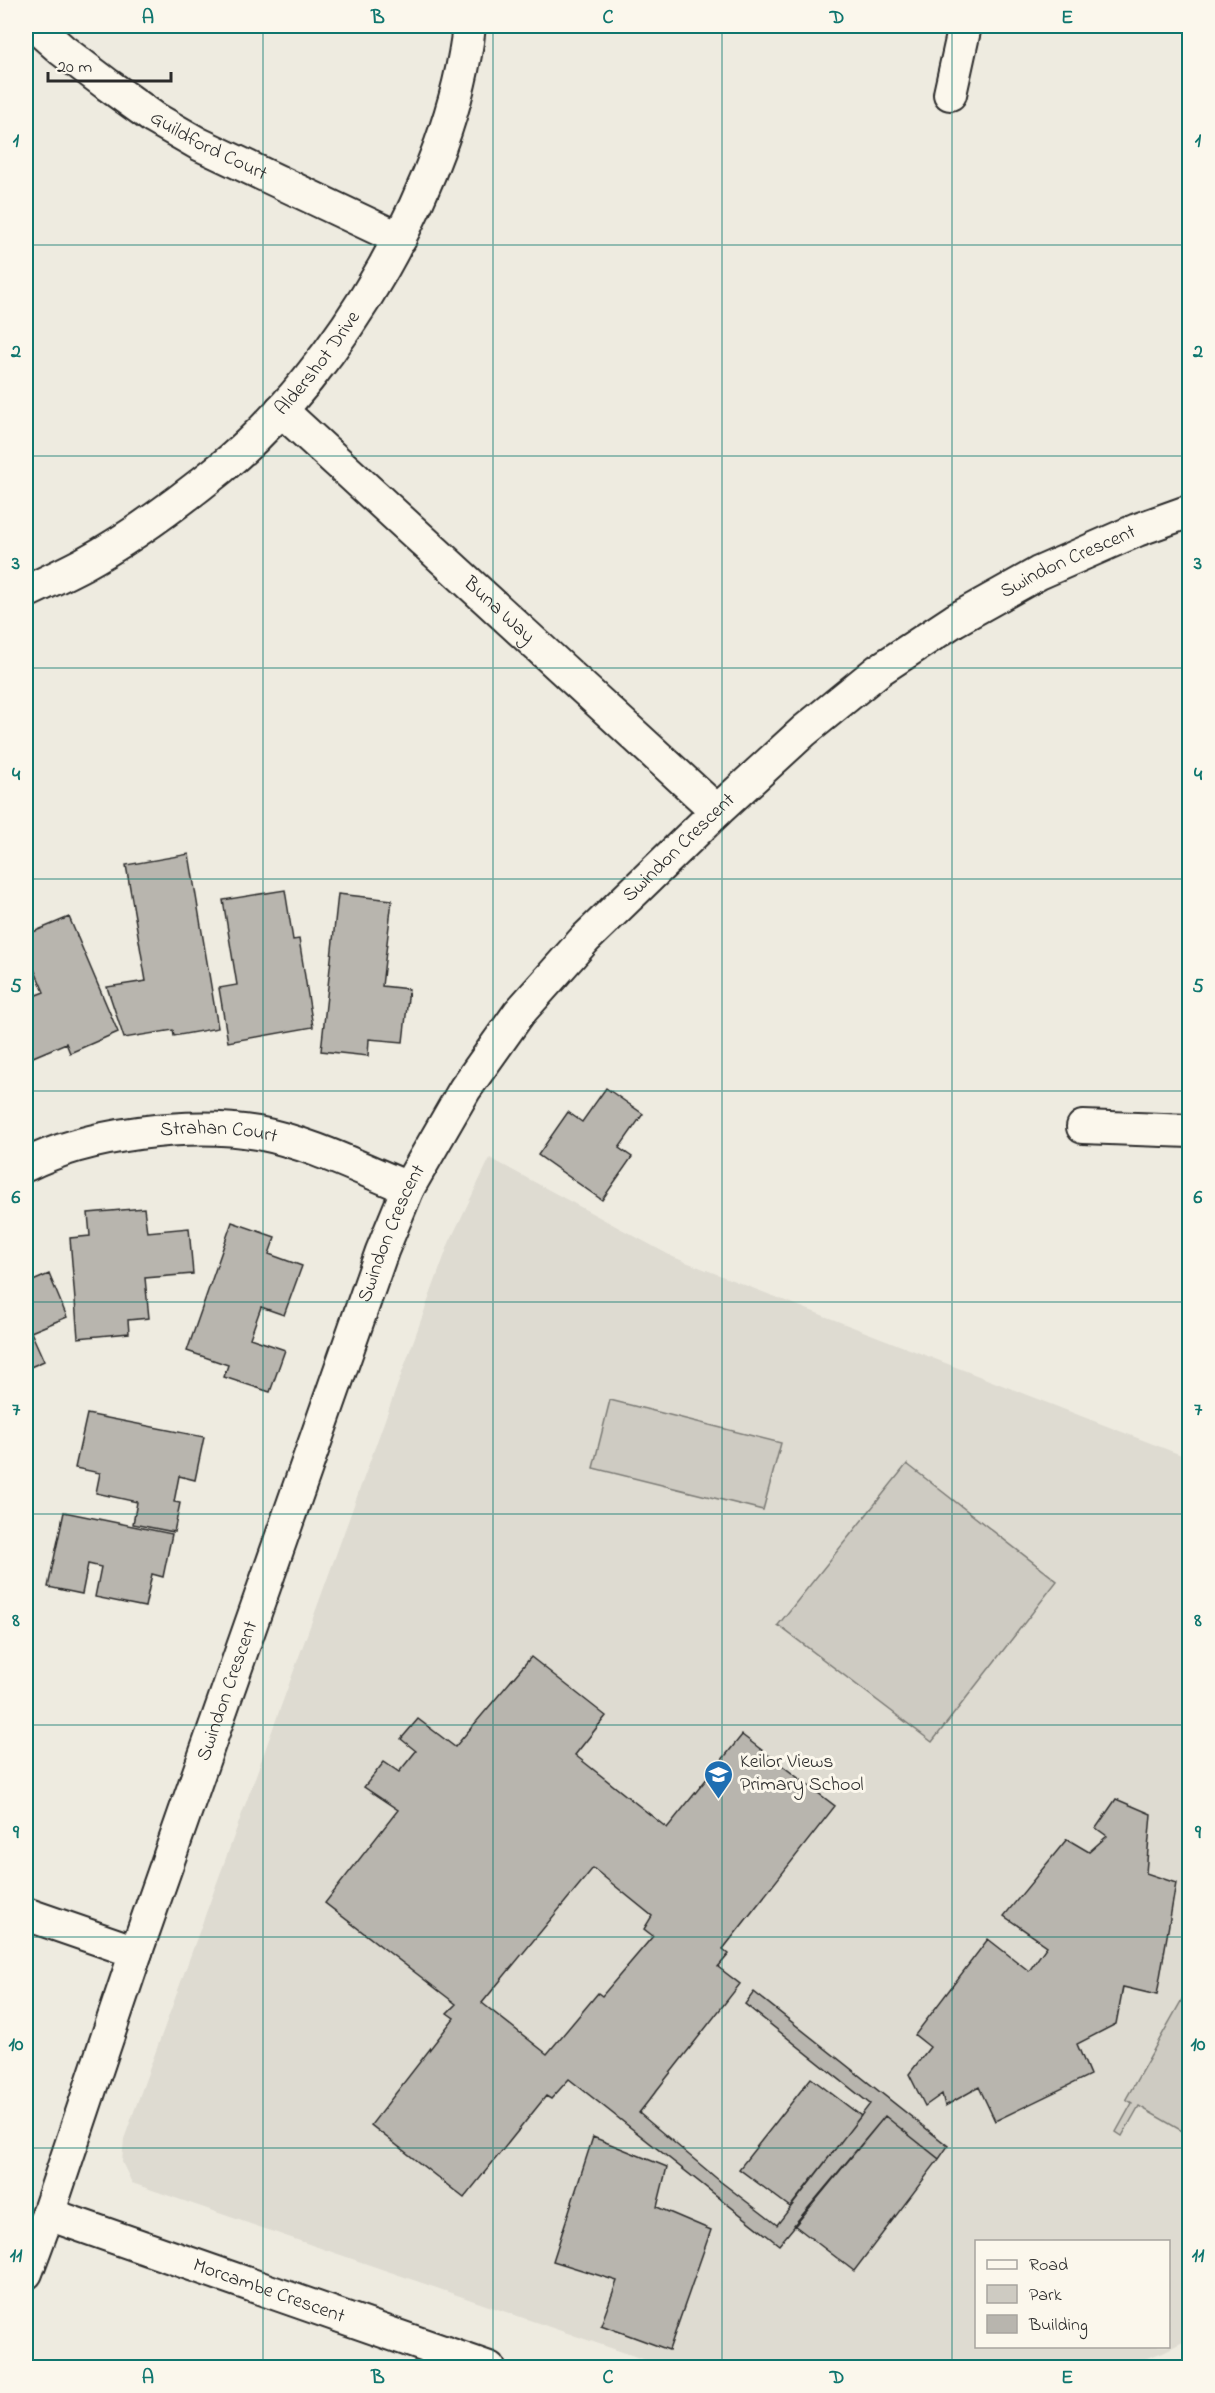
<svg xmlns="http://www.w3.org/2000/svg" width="1215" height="2393" viewBox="0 0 1215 2393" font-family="'Indie Flower',sans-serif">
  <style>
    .built { fill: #dedbd1; fill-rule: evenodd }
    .green { fill: #cecbc2; stroke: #7c7b76; stroke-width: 1.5 }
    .building { fill: #b8b5ae; stroke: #2b2b2b; stroke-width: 1.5; fill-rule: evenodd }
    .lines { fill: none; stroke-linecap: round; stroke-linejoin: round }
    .minor-casing { stroke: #2b2b2b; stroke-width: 36 }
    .minor { stroke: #fbf7ec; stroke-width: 32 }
    .grid { fill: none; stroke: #0f766e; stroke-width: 1.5; stroke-opacity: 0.55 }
    .labels { text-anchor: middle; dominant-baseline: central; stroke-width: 6; stroke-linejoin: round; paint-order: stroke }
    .street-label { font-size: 20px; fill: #2b2b2b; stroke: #fbf7ec }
    .poi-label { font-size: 20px; fill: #2b2b2b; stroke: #fbf7ec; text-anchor: start }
    .neatline { fill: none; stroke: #0f766e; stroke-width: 2 }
    .grid-label { font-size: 20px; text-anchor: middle; font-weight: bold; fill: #0f766e }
  </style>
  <rect width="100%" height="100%" fill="#eeebe0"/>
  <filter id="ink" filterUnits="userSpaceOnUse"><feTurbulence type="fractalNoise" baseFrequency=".0167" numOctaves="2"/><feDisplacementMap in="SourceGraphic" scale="12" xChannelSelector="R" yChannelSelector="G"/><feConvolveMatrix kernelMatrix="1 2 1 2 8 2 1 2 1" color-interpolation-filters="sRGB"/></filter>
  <g filter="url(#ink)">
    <!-- built -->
    <path class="built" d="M490,1158L673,1257L1189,1458V2339L1163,2352L1124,2367H666L132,2183L122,2162L124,2139L449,1243ZM976,2242H1168V2346H976Z"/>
    <!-- green -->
    <path class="green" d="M610,1400L781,1443L763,1510L593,1468Z
      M907,1464L1057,1581L932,1742L778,1625Z
      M1189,1987V2135L1139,2106L1122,2136L1116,2132L1132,2103L1126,2099Z"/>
    <!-- building -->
    <path class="building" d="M189,854L218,1028L174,1036L173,1030L124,1038L107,987L146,981L126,865Z
      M285,890L293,940L299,939L313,1027L228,1042L219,988L237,985L223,900Z
      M338,894L392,900L382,986L409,989L403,1042L369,1039L368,1056L321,1051Z
      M69,917L118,1032L70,1053L66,1043L26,1060V999L44,992L26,950V935Z
      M606,1088L643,1114L619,1148L632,1157L602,1200L538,1155L568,1112L582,1122Z
      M144,1208L147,1232L189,1228L193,1274L145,1278L149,1318L128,1320L129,1333L78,1338L70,1238L90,1236L88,1213Z
      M232,1222L275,1237L269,1254L302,1266L284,1315L261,1307L250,1338L285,1350L270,1392L224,1377L228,1365L187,1351Z
      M49,1274L67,1317L31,1332L44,1361L26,1369V1284Z
      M87,1414L204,1437L195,1480L179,1476L174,1502L180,1503L174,1532L133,1524L137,1502L96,1493L100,1473L75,1468Z
      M64,1512L172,1534L163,1577L152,1574L145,1607L95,1597L101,1567L88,1564L82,1594L48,1587Z
      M531,1657L606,1716L575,1755L667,1828L742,1735L835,1806L723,1949L729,1954L718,1967L740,1984L639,2113L721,2182L777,2225L870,2104L745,2004L754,1992L948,2146L939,2159L885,2116L779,2245L569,2079L551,2099L546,2096L464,2198L371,2125L454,2018L447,2013L456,2004L325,1903L398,1810L364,1787L384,1762L399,1772L416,1751L401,1739L418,1719L455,1747ZM593,1868L652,1916L644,1929L653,1936L602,1996L598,1993L547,2054L482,2003Z
      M1116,1799L1151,1814L1146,1873L1176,1883L1157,1995L1123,1987L1116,2024L1077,2044L1090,2075L995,2121L979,2087L945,2106L942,2094L925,2106L909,2074L930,2047L915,2035L988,1939L1029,1971L1047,1946L1004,1916L1067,1839L1089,1852L1107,1836L1096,1828Z
      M811,2078L861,2116L790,2207L739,2169Z
      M885,2116L939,2159L854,2271L794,2225Z
      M593,2137L667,2167L657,2207L711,2230L669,2350L601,2325L617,2281L553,2261Z"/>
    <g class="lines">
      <defs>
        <g id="minor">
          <path id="s1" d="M35,26L62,50L108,85L154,118L199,144L400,239"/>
          <path d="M950,94L965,26"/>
          <path id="s2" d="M281,410L717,811"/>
          <path id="s3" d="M26,592C45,583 64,574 83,564C131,538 178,503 221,468C339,372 453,178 469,26"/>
          <path d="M1083,1127L1190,1131"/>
          <path id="s4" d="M26,1165C87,1134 190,1121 258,1133C310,1143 359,1168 408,1188"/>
          <path d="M26,1914L136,1952"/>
          <path id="s5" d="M48,2214L489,2368"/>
          <path id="s6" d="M26,2273L48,2214L136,1952L382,1251L408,1188L465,1089L519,1013L585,939L717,811L804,731L879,670L955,620L1039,573L1137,530L1190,511"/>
        </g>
      </defs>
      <!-- minor casing -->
      <use href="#minor" class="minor-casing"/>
      <!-- minor -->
      <use href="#minor" class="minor"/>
    </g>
  </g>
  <!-- grid -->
  <path class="grid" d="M263,26V2368M493,26V2368M722,26V2368M952,26V2368M26,245H1190M26,456H1190M26,668H1190M26,879H1190M26,1091H1190M26,1302H1190M26,1514H1190M26,1725H1190M26,1937H1190M26,2148H1190"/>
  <!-- icons -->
  <defs>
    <symbol id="school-pin" viewBox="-11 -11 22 30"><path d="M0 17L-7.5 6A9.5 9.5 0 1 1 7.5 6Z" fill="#1f6fb2" stroke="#fbf7ec"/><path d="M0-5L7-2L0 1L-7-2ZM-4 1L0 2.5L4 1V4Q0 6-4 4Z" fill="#fff"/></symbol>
  </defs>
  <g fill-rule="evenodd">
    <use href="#school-pin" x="702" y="1758" width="33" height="45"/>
  </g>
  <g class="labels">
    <!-- street labels -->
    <g class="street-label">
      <text stroke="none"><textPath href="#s1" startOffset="212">Guildford Court</textPath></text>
      <text stroke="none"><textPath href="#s3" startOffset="375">Aldershot Drive</textPath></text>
      <text stroke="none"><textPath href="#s6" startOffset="2074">Swindon Crescent</textPath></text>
      <text stroke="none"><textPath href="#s2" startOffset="296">Buna Way</textPath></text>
      <text stroke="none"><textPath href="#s6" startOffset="1588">Swindon Crescent</textPath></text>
      <text stroke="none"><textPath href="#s4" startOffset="198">Strahan Court</textPath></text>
      <text stroke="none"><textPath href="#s6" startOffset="1102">Swindon Crescent</textPath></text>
      <text stroke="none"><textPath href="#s6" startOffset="616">Swindon Crescent</textPath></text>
      <text stroke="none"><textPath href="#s5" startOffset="234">Morcambe Crescent</textPath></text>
    </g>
    <!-- poi labels -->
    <g class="poi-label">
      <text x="740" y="1762">Keilor Views<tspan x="740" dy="23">Primary School</tspan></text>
    </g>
  </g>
  <!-- margin -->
  <rect width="1215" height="2393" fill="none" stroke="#fbf7ec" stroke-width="66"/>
  <!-- legend -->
  <rect x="975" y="2240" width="195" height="108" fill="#fbf7ec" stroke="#a8a59f" stroke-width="1.5"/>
  <rect x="987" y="2260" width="30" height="9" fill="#fbf7ec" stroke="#a8a59f" stroke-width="1.5"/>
  <text x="1029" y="2270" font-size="18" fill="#2b2b2b">Road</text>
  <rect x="987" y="2285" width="30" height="18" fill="#cecbc2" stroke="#a8a59f" stroke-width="1.5"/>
  <text x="1029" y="2300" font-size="18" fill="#2b2b2b">Park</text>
  <rect x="987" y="2315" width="30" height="18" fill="#b8b5ae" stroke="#a8a59f" stroke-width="1.5"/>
  <text x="1029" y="2330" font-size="18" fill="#2b2b2b">Building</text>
  <!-- scale -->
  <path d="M48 72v9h123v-9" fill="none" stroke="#2b2b2b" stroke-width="3"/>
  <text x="57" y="72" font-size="18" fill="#2b2b2b" stroke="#fbf7ec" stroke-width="4.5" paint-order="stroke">20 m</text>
  <rect x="33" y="33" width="1149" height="2327" class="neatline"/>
  <g class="grid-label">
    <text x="148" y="23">A</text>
    <text x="378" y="23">B</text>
    <text x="608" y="23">C</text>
    <text x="837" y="23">D</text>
    <text x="1067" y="23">E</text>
    <text x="16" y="146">1</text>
    <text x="1198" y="146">1</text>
    <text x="16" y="357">2</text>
    <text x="1198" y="357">2</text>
    <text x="16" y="569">3</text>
    <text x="1198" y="569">3</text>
    <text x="16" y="780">4</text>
    <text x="1198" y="780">4</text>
    <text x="16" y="992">5</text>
    <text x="1198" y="992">5</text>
    <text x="16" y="1203">6</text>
    <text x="1198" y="1203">6</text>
    <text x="16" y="1415">7</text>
    <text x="1198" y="1415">7</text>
    <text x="16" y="1626">8</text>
    <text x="1198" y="1626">8</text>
    <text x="16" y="1838">9</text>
    <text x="1198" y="1838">9</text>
    <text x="16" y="2050">10</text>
    <text x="1198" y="2050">10</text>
    <text x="16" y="2261">11</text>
    <text x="1198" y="2261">11</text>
    <text x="148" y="2383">A</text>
    <text x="378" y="2383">B</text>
    <text x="608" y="2383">C</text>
    <text x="837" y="2383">D</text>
    <text x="1067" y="2383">E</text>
  </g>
</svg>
